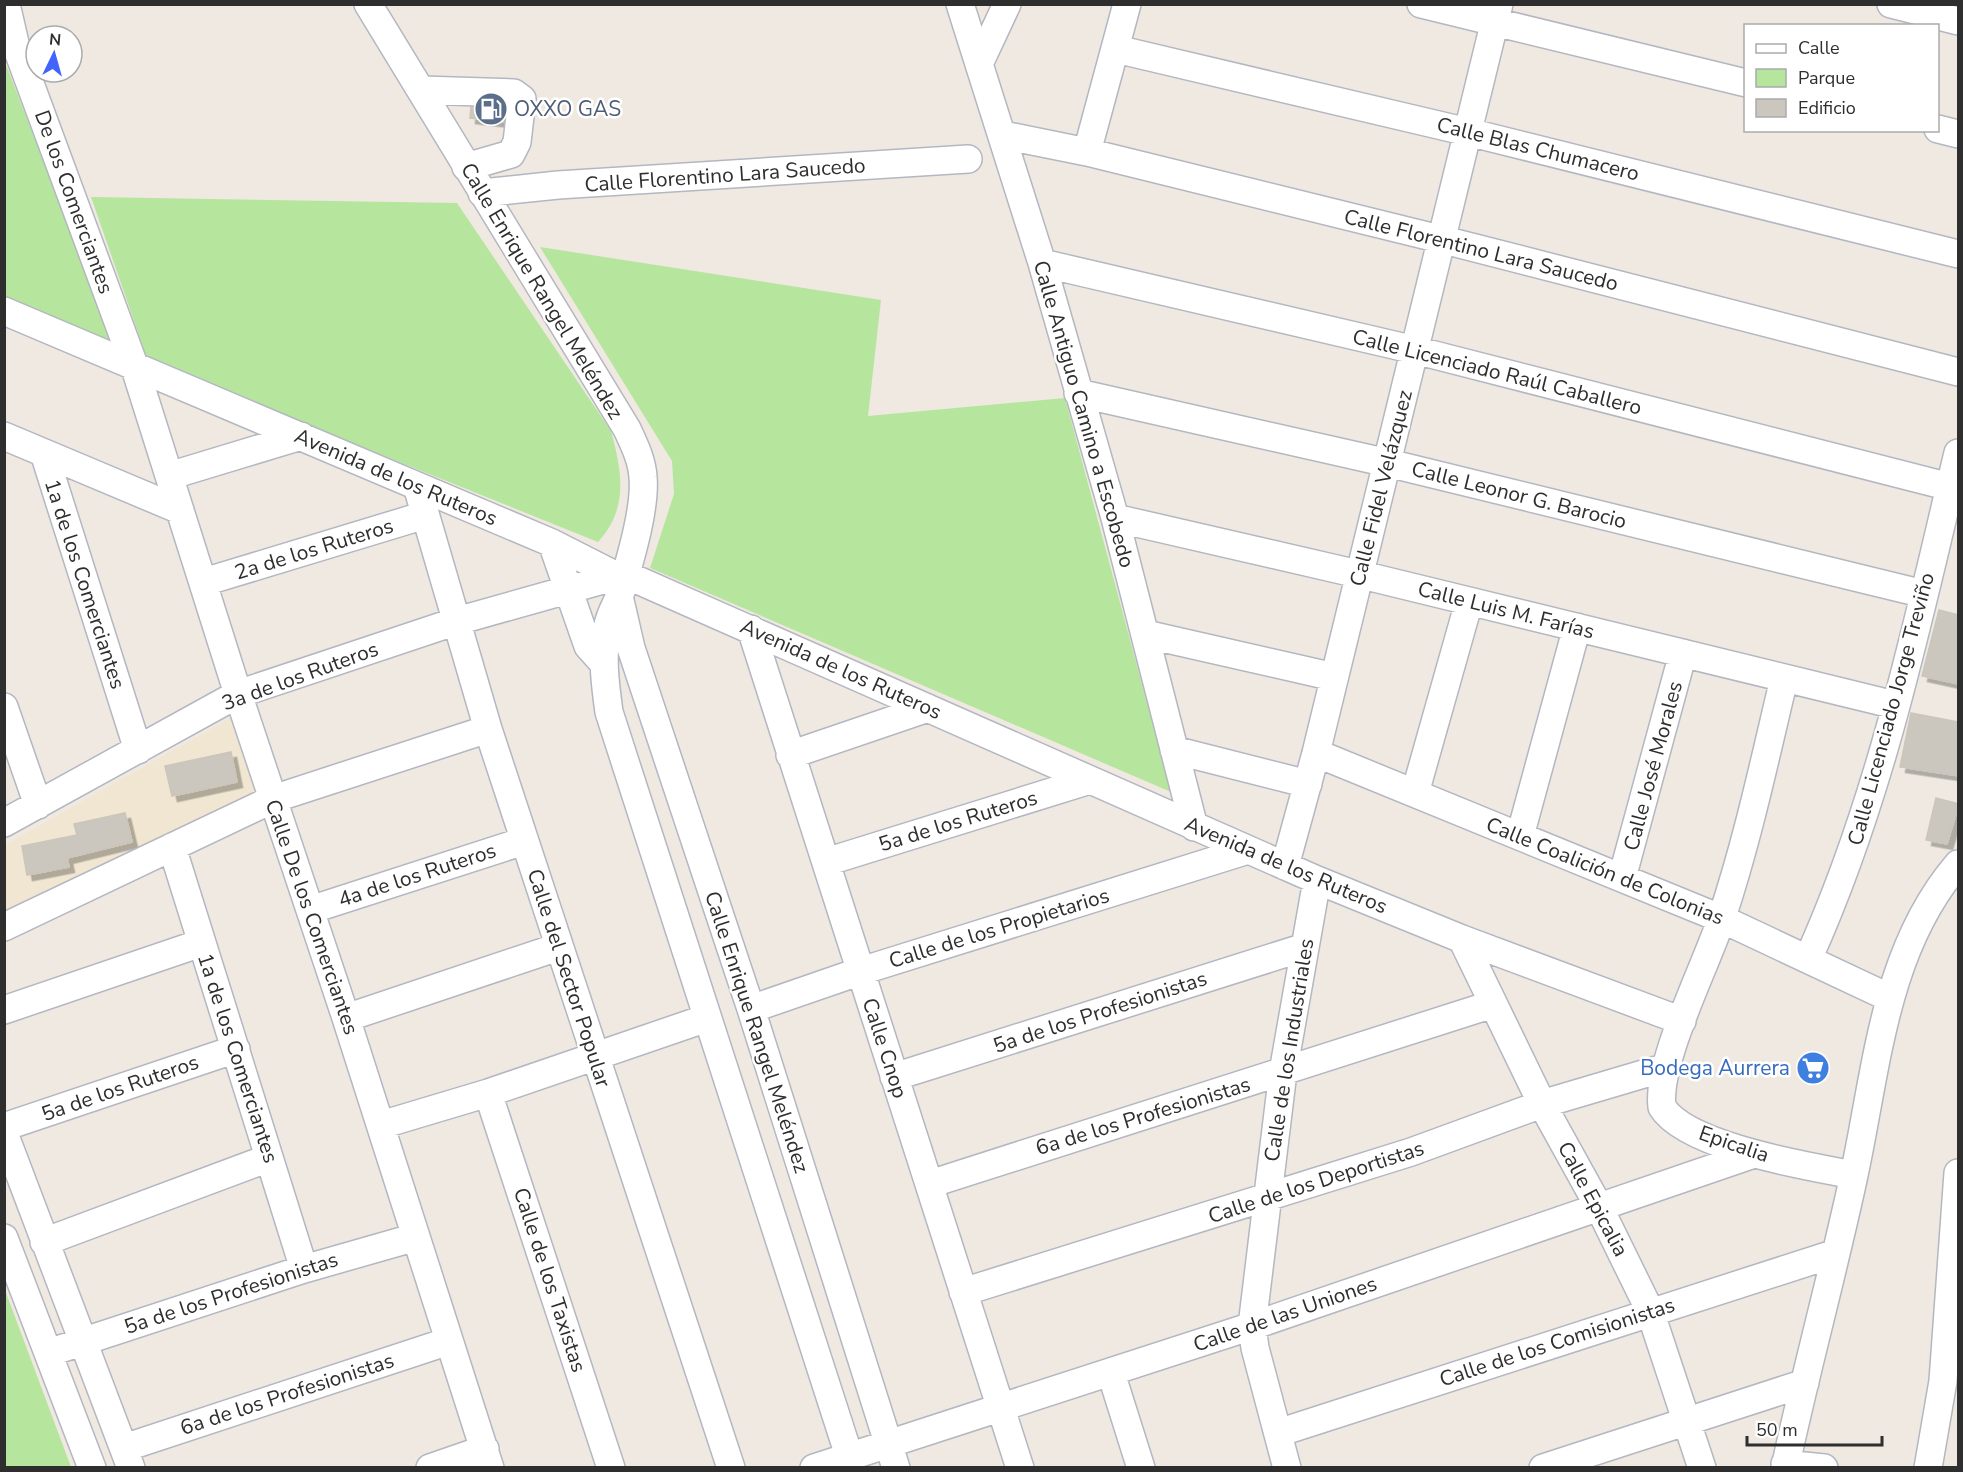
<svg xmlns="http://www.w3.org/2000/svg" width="1963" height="1472" viewBox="0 0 1963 1472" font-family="'Nunito Sans',sans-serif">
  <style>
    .education { fill: #f0e6d1 }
    .green { fill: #b6e59e }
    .building { fill: #cbc7bf; stroke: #cbc5ba; stroke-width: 1.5; filter: url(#shadow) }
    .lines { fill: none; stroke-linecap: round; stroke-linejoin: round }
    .minor-casing { stroke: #b4b7c1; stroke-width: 30 }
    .minor { stroke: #fff; stroke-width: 27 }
    .labels { text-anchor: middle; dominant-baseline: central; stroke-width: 5; stroke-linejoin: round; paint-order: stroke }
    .service-label { font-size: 21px; fill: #4e5e75; stroke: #fff; text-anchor: start }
    .street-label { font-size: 21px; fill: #2e2e2e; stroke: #fff }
    .shop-label { font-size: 21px; fill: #366cbe; stroke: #fff; text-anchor: end }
  </style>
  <defs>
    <filter id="shadow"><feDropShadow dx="5.5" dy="5.5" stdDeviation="0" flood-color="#0004"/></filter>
  </defs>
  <rect width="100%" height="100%" fill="#efe9e1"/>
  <!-- education -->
  <path class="education" d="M234,716L258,794L5,920V845Z"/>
  <!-- green -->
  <path class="green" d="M5,62L114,344L5,297Z
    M91,197L457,203L611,431C622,472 629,508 598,542L148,361Z
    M540,247L881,300L868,416L1065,398L1171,792L650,568L674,494L672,461Z
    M4,1290H5L71,1467H5Z"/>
  <!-- building -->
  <path class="building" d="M471,107L505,108L504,122L470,118Z
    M1939,610L1959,615V684L1922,676Z
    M1911,713L1959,722V776L1900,767Z
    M231,752L237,782L172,796L165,766Z
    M1936,798L1959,804L1947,844L1926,840Z
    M125,813L132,842L67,858L69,867L27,875L22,846L77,835L74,824Z"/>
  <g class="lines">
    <defs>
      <path id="minor" d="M6,4L15,43L134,365L238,694L346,1018L490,1468
        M368,4L627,429C634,444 642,460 643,477C646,509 629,563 620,595C616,605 610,614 608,625C601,654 605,683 609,712L853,1468
        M960,4L1042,263L1115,518L1194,827
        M1421,4L1746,83
        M1891,4L1958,21
        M1116,49L1468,132L1958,254
        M979,64L1007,4
        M421,90L514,93L522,99L517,142L511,154L466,167
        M1938,129L1958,134
        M1003,135L1087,152L1444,240L1958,372
        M1087,152L1127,4
        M482,193L558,185L968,159
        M1042,263L1415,350L1958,489
        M4,311L552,543L615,575
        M1078,393L1388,463L1924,594
        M4,436L180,510
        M44,453L138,750
        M169,476L301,436
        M417,486L488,729L731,1468
        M1115,518L1358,574L1895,705
        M552,543L588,646L604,664
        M204,582L425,515
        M619,596L631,648L751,1009L896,1468
        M751,629L1020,1468
        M1145,634L1334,677
        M1784,679C1765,758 1748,839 1722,917C1707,964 1656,1062 1662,1107C1687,1147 1808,1166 1854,1175
        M4,707L38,805
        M1174,750L1308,784
        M1316,753L1722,919L1890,998
        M790,755L928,708
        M1415,793L1469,602
        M4,823L238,694L457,621L624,574L1317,880L1462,939L1682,1021
        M1520,836L1577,627
        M172,847L304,1269
        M826,862L1090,780
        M1285,866L1316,753L1499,4
        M1622,878L1683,653
        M310,910L524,841
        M4,927L273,799L488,729
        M1462,939L1542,1104L1599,1207L1650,1311L1702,1468
        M1808,959C1881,798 1917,624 1958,453
        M751,1009L861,971L1248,850
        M4,1010L201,943
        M346,1018L558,947
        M894,1077L1305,947
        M488,1093L611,1468
        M381,1125L488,1093L707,1018
        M4,1127L236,1049
        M4,1133L131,1468
        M930,1184L1493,1004
        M4,1238L92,1468
        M44,1242L269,1158
        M963,1292L1411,1152L1542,1104L1667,1067
        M48,1353L304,1269L416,1237
        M1111,1373L1141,1468
        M1278,1433L1836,1253
        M124,1448L449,1341
        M1785,1464L1824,1468
        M430,1468L485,1449
        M814,1468L1252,1326L1754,1154
        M1287,1468L1255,1348L1252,1326L1283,1072L1317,880
        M1543,1468L1805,1383
        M1785,1468C1806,1370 1833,1273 1854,1175C1877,1068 1884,950 1958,864
        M1928,1468L1943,1381L1958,1173"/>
    </defs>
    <!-- minor casing -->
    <use href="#minor" class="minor-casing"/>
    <!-- minor -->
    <use href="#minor" class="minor"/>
  </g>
  <!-- icons -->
  <defs>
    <symbol id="fuel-disc" viewBox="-11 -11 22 22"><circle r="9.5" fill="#5c6f8a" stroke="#fff"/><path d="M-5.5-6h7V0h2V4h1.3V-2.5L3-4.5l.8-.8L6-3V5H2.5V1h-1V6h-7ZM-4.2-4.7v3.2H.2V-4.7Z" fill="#fff"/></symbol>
    <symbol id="supermarket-disc" viewBox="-11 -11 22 22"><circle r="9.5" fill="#3f7fe0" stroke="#fff"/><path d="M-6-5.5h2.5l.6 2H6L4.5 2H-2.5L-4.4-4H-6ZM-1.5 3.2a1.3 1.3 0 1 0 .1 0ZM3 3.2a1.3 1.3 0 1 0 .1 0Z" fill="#fff"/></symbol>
  </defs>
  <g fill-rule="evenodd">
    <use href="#fuel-disc" x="472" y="90" width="38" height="38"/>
    <use href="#supermarket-disc" x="1794" y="1049" width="38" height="38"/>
  </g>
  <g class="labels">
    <!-- service labels -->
    <g class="service-label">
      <text x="514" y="109">OXXO GAS</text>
    </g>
    <!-- street labels -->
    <g class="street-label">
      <text transform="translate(1538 149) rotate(14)">Calle Blas Chumacero</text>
      <text transform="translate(725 175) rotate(-4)">Calle Florentino Lara Saucedo</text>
      <text transform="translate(74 202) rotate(70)">De los Comerciantes</text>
      <text transform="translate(1481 250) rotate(14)">Calle Florentino Lara Saucedo</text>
      <text transform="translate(542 291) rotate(59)">Calle Enrique Rangel Meléndez</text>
      <text transform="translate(1497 372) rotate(14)">Calle Licenciado Raúl Caballero</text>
      <text transform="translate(1084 414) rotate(74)">Calle Antiguo Camino a Escobedo</text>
      <text transform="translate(396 477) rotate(23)">Avenida de los Ruteros</text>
      <text transform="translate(1381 488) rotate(-76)">Calle Fidel Velázquez</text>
      <text transform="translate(1519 495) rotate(14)">Calle Leonor G. Barocio</text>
      <text transform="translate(314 549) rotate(-17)">2a de los Ruteros</text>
      <text transform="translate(85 584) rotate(72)">1a de los Comerciantes</text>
      <text transform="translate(1506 610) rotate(14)">Calle Luis M. Farías</text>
      <text transform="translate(841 669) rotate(24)">Avenida de los Ruteros</text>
      <text transform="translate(300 676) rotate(-20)">3a de los Ruteros</text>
      <text transform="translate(1891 709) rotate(-75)">Calle Licenciado Jorge Treviño</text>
      <text transform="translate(1653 766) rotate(-75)">Calle José Morales</text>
      <text transform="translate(958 821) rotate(-17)">5a de los Ruteros</text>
      <text transform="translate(1286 865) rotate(23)">Avenida de los Ruteros</text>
      <text transform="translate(1605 871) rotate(22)">Calle Coalición de Colonias</text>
      <text transform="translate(417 875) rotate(-18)">4a de los Ruteros</text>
      <text transform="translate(312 917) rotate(71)">Calle De los Comerciantes</text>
      <text transform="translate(999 928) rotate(-17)">Calle de los Propietarios</text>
      <text transform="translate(569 978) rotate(72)">Calle del Sector Popular</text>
      <text transform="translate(1100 1012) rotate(-18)">5a de los Profesionistas</text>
      <text transform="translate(757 1032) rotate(72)">Calle Enrique Rangel Meléndez</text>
      <text transform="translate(885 1048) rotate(72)">Calle Cnop</text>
      <text transform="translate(1289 1050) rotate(-81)">Calle de los Industriales</text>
      <text transform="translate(238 1058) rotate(72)">1a de los Comerciantes</text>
      <text transform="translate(120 1088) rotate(-19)">5a de los Ruteros</text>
      <text transform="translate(1143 1116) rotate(-17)">6a de los Profesionistas</text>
      <text transform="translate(1734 1144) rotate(19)">Epicalia</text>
      <text transform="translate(1316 1182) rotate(-18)">Calle de los Deportistas</text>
      <text transform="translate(1593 1199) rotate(62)">Calle Epicalia</text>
      <text transform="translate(550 1280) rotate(72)">Calle de los Taxistas</text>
      <text transform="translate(231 1293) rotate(-18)">5a de los Profesionistas</text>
      <text transform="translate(1285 1314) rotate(-19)">Calle de las Uniones</text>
      <text transform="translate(1557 1342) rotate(-18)">Calle de los Comisionistas</text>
      <text transform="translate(287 1394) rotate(-18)">6a de los Profesionistas</text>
    </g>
    <!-- shop labels -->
    <g class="shop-label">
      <text x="1790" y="1068">Bodega Aurrera</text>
    </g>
  </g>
  <!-- border -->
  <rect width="1963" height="1472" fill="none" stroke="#2e2e2e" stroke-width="12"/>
  <!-- legend -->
  <rect x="1744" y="24" width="195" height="108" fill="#ffffff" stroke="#ababab" stroke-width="1.5"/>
  <rect x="1756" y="44" width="30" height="9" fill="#ffffff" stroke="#ababab" stroke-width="1.5"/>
  <text x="1798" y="54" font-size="18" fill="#2e2e2e">Calle</text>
  <rect x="1756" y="69" width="30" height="18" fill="#b6e59e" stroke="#ababab" stroke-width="1.5"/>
  <text x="1798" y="84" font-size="18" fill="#2e2e2e">Parque</text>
  <rect x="1756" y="99" width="30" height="18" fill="#cbc7bf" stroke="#ababab" stroke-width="1.5"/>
  <text x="1798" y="114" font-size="18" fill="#2e2e2e">Edificio</text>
  <!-- north arrow -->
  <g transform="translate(54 54) rotate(5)"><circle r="28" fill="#ffffff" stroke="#ababab" stroke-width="1.5"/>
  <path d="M0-4.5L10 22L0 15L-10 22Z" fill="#4264fb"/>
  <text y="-9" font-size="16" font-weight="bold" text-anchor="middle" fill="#2e2e2e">N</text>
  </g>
  <!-- scale -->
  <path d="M1747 1436v9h135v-9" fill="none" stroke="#2e2e2e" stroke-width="3"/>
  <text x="1756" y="1436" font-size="18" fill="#2e2e2e" stroke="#ffffff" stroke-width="4.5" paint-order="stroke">50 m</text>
</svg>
